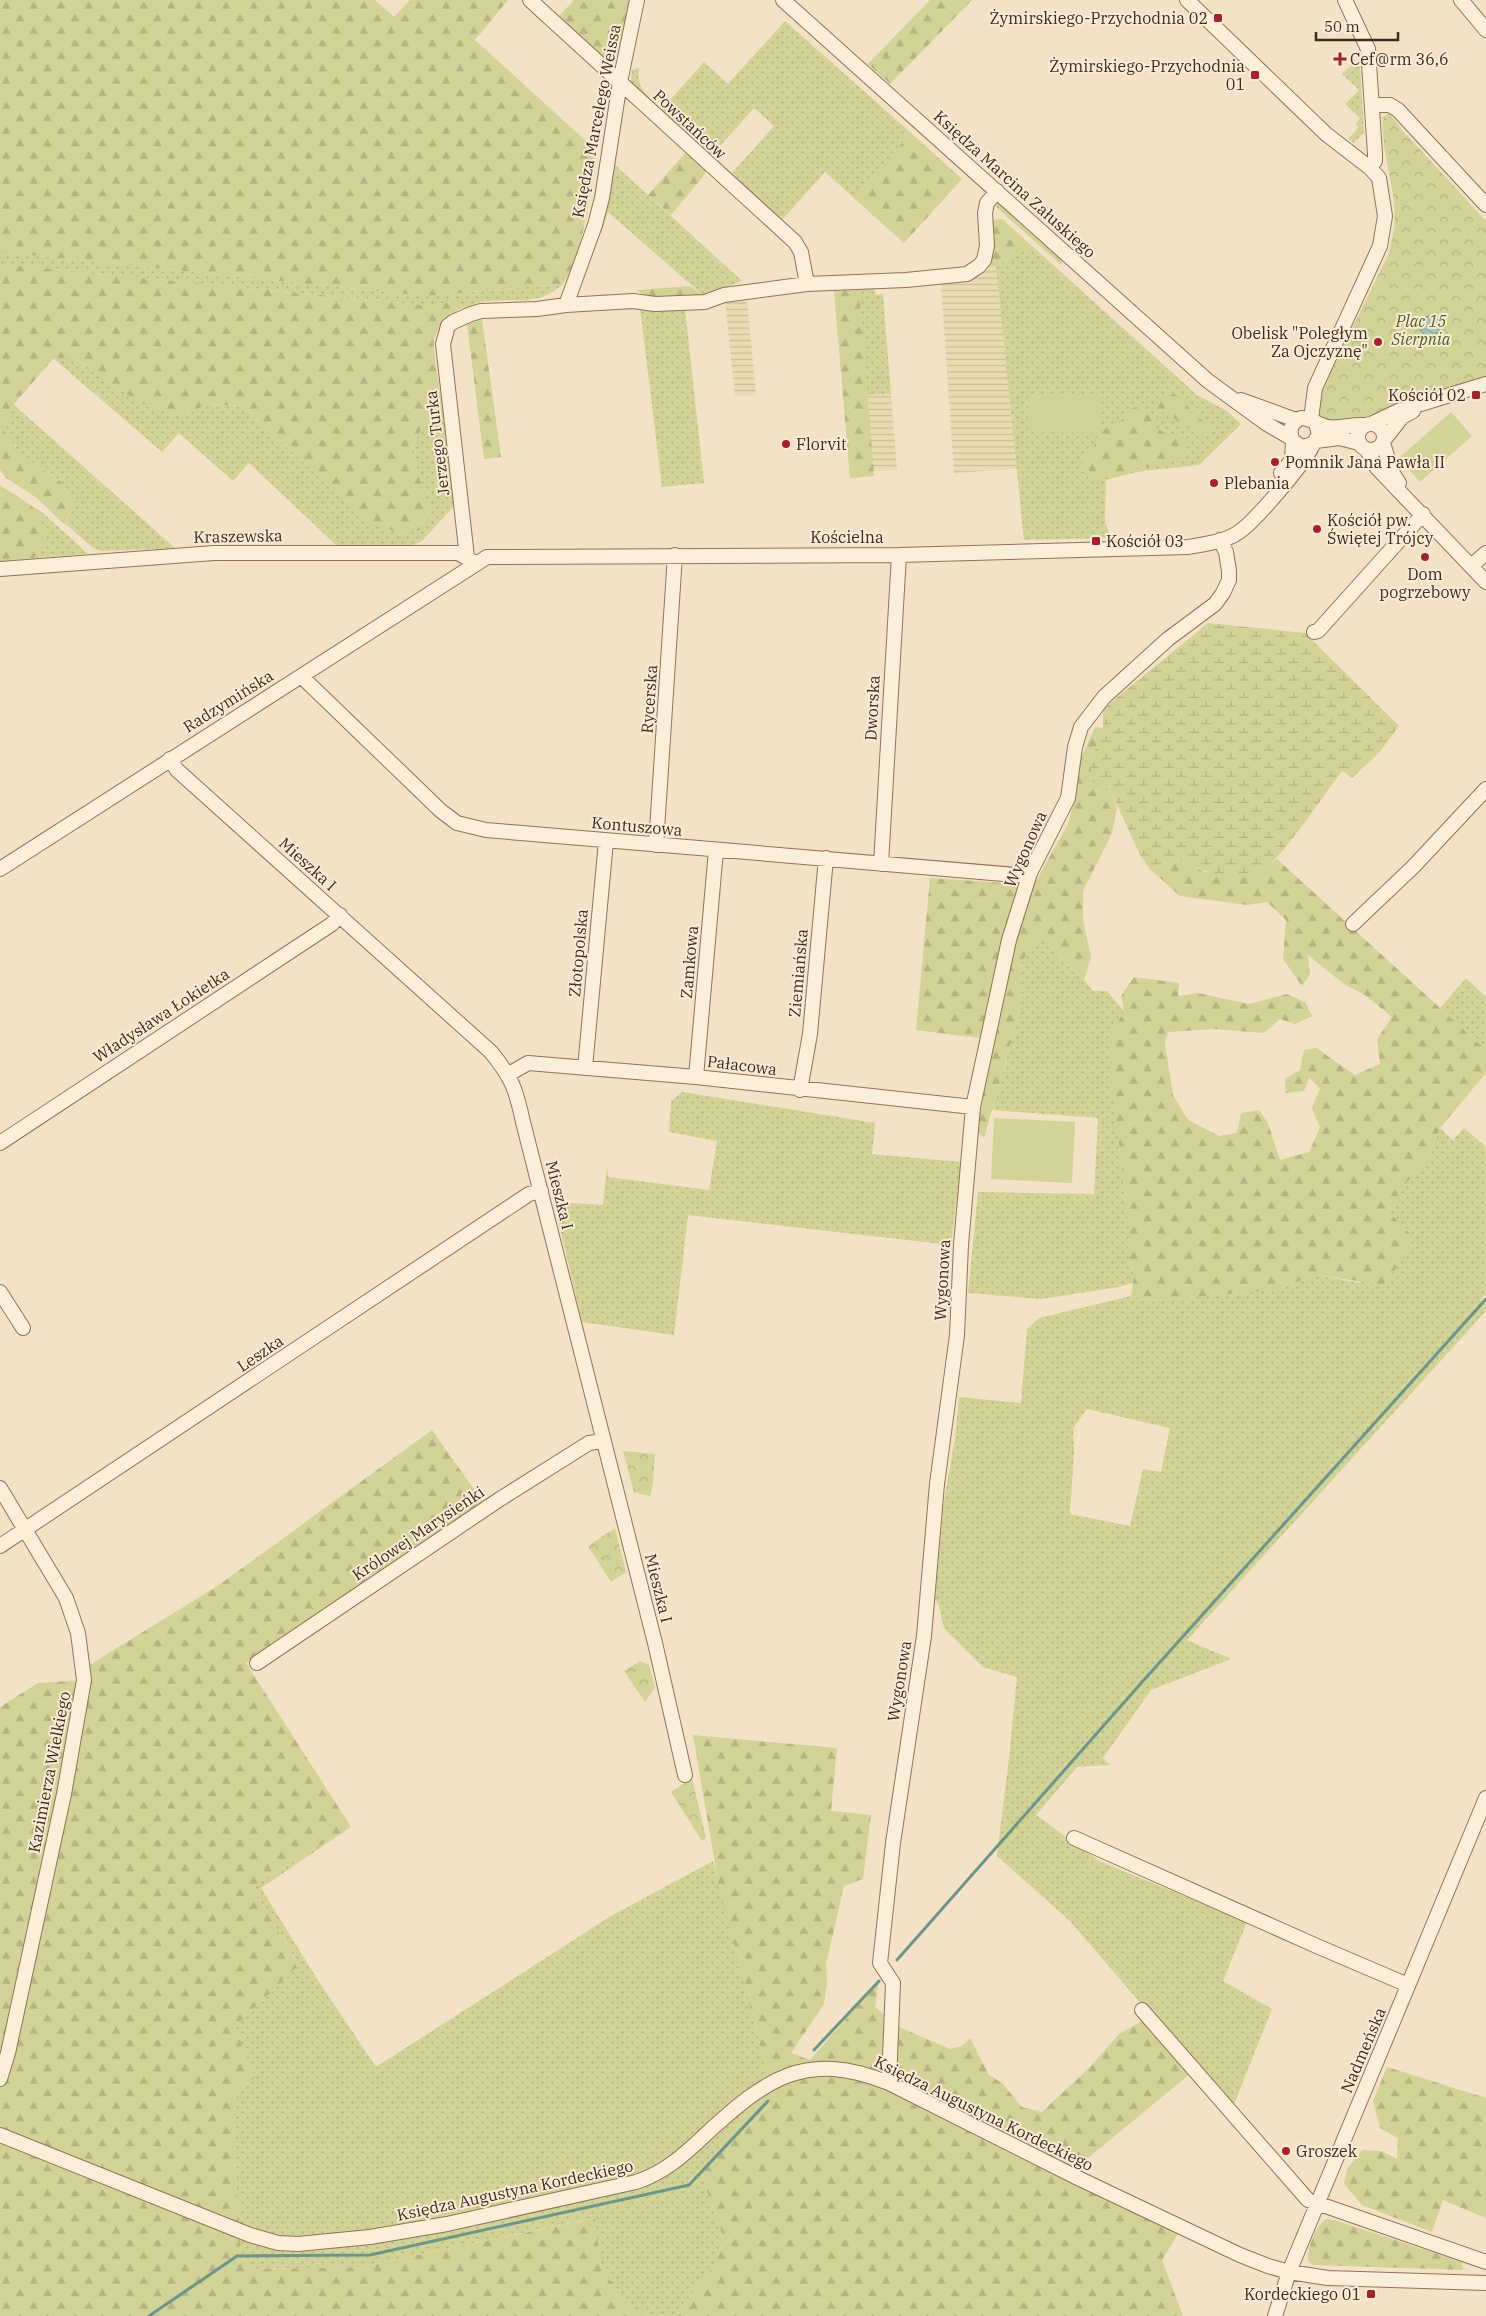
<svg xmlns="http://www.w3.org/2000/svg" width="1486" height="2316" viewBox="0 0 1486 2316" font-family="'IBM Plex Serif',serif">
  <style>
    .farmland { fill: url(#farmland-rules) }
    .grass { fill: url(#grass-dots); fill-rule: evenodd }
    .forest { fill: url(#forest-firs) }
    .wetland { fill: url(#wetland-marsh) }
    .park { fill: url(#park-crowns) }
    .garden { fill: #d1d397 }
    .water { fill: url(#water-waves); stroke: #6c9688 }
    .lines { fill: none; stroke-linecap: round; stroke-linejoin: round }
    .stream { stroke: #6c9688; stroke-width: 3 }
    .minor-casing { stroke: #917258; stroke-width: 16 }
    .minor { stroke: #fcefda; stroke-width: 14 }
    .poi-dot { fill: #a7212d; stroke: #f9ecd6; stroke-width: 2 }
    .labels { text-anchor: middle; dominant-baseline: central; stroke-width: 4; stroke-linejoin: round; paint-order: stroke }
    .poi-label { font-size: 16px; fill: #3f2b1e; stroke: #f9ecd6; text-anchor: start }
    .street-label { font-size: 16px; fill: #3f2b1e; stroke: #f9ecd6 }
    .park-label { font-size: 16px; font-style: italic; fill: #545e22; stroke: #f9ecd6 }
  </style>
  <defs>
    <pattern id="farmland-rules" width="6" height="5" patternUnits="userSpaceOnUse" patternTransform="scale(1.25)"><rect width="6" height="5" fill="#eadcb1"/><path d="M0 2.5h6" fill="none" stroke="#cabd98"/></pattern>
    <pattern id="grass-dots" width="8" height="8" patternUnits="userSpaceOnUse" patternTransform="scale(1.25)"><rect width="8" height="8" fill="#d1d397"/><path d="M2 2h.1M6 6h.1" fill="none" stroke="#b4b582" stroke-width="1.8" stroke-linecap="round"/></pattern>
    <pattern id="forest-firs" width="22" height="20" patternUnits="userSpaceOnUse" patternTransform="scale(1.25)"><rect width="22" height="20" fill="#d1d397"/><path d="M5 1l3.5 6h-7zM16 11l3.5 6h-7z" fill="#b4b582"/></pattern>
    <pattern id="wetland-marsh" width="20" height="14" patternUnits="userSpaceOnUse" patternTransform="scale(1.25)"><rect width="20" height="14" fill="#d1d397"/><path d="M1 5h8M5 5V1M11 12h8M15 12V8" fill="none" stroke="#b4b582"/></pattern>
    <pattern id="park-crowns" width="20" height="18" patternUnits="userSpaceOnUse" patternTransform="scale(1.25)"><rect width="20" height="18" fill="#d1d397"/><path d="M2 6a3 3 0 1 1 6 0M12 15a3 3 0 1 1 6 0" fill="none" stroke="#b4b582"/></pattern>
    <pattern id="water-waves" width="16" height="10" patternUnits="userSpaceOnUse" patternTransform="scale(1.25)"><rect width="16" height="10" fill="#a7c6ba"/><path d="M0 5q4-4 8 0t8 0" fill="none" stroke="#91aa9f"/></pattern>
  </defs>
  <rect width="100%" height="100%" fill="#f3e2c5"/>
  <!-- farmland -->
  <path class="farmland" d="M996,266L1017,469L954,473L941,284L971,279L986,268Z
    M747,299L756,395L735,396L725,301Z
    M891,394L897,470L873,471L867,395Z"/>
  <!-- grass -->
  <path class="grass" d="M785,21L911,133L854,198L825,172L781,221L732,173L774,126L754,108L712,155L700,148L634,88L631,82L632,70L639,68C635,88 649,97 662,109L704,62L728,84Z
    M1354,63L1360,67L1364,132L1354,143L1348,139L1359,127L1356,124L1360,118L1345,104L1359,90L1342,74Z
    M614,164L742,281L704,296L608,212L601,234L599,231Z
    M998,202L1065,259L1060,264L993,204Z
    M1032,246L1197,395L1227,411L1241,424L1199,465L1136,472L1106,480L1105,523L1111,538L1024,540L996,266Z
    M0,252L425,296L563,284C536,307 520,298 488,301C480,301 470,306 462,308L458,302L424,305L0,264Z
    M859,289H873L877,295L883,294L891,394L867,395Z
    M640,308L656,311L685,308L704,483L662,487Z
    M73,357L138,402L181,417L207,404L243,406L370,524L422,484L411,450L424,424L442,405L455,505L421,542L413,545H336L249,463L233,481L179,433L162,452L53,358Z
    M13,404L175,548L101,551L93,548L66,524L74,503L59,480L21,455L4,431Z
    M32,506L43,513L88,554L34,558C52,536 44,528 32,506Z
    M1042,932L1057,957L1084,980L1093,991H1107L1124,1011L1112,1032V1086L1130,1236L1127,1251L1134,1274L1132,1283L1119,1287L1041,1299L968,1293L978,1192L1094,1194L1098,1118L992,1110L1018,1018L1022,961Z
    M1466,978L1486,997V1050L1440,1008Z
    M682,1092L875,1123L872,1154L961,1162L951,1245L688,1215L674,1335L582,1322L554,1202L603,1205L607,1166L608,1177L709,1190L717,1141L669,1132L671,1101Z
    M1440,1128L1453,1140L1464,1128L1486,1147V1294L1481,1300L1486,1305V1311L1187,1640L1231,1659L1151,1690L1103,1758L1110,1765L1077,1767L1036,1815L1099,1861L1247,1922L1223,1981L1272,2009L1232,2109L1069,1920L997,1856L1009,1758L1017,1677L983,1667L944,1628L939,1606L935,1600L943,1507L955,1438L959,1397L1021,1403L1027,1329L1039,1318L1131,1296L1154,1301L1273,1290L1317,1275L1360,1283L1402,1188L1427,1160ZM1087,1409L1170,1428L1161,1472L1143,1469L1130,1526L1070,1514L1074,1452L1073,1428Z
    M351,1827L261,1888L317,1979L376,2067L611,1916L713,1861L768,2075C764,2104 754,2106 735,2126C722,2140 712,2159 701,2174L724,2239L714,2265L677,2313L666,2316H648L624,2298L601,2268L594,2218L360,2267L253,2269L241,2253L233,2126L236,2091L235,2027L299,1965L251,1887Z"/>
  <!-- forest -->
  <path class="forest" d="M0,0H375L394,17L410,0H508L475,40L597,151C589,194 586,245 563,284L425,296L0,252Z
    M574,0H629L619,54L615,59L607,60L558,17Z
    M930,0H972L890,84L868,64Z
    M911,133L962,179L904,243L854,198Z
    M687,151L702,164L706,173L671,215L648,195Z
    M1002,219L1032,246L996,266L986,268L992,260L993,220Z
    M0,264L424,305L458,302L462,308C450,314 436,327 434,341C433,354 440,389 442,405L424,424L411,450L431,514L419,530L402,533L370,524L243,406L207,404L181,417L138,402L73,357L53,359L14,404L4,431L21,455L59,480L74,503L65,525L37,498L6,478L0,470Z
    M690,286L704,296C687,297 649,303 637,290Z
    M859,289L874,476L850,478L834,291Z
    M482,320L501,457L484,459L467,324Z
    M1170,391C1181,398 1188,407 1197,416C1204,422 1211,427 1217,435L1213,439L1188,426L1180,424L1167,411L1158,414L1154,410L1165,395Z
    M1143,406L1154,417L1155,427L1168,435H1180L1186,442L1187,451L1180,457L1150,467L1132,468L1122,475L1098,480L1082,463L1085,456L1091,453L1098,437L1110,424L1122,420L1132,408Z
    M0,485L32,506L46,531L43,546L34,558L0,561Z
    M1095,727L1103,728L1090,763L1112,794L1117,808L1112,833L1083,891V920L1091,957L1084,980L1057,957L1042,932L1022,961L1018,1018L984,1138L977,1132L986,1080L980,1038L916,1030L930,878L1019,884L1030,892L1068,824L1075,798L1081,758Z
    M1178,859L1205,872L1260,873L1277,859L1486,1050V1073L1440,1128L1427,1160L1402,1188L1391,1214L1412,1236L1405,1257L1383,1285L1317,1275L1274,1290L1154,1301L1131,1296L1134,1274L1127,1251L1130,1236L1112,1086V1032L1124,1011L1121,996L1134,977L1179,983L1178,996L1198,993L1249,1004L1287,994L1305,1002L1312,1016L1295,1024L1280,1019L1264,1033L1214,1029L1168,1032L1165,1044L1173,1095L1188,1120L1219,1136L1237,1133L1241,1113L1259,1110L1268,1123L1280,1160L1309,1152L1320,1128L1312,1108L1320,1088L1309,1078L1304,1091L1286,1093L1285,1079L1300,1070L1304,1050L1316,1048L1355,1075L1380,1064L1377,1039L1392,1017L1365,995L1344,984L1308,955L1310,974L1302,986L1283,959L1286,920L1267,902L1247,905L1180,896L1149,868Z
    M432,1430L483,1502L246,1663L351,1827L251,1887L299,1965L235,2027L255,2078L236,2091L233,2126L241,2253L253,2269L360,2267L595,2218L601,2268L624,2298L648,2316H0V1707L38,1683L84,1680L83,1669L219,1585Z
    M693,1735L837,1748L831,1811L871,1815L863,1879L844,1886L826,1964L827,1983L824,2004L791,2053L810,2060L879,1981L875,2007L899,2027L950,2049L962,2046L970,2038L989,2075L1002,2083L1022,2107L1042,2112L1091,2066L1119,2034L1144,2020L1191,2073L1064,2178L1179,2232L1162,2260L1183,2316H666L677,2313L714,2265L724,2239L701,2174C712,2159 722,2140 735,2126C753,2106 763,2104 768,2075L719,1887Z
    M1387,2067L1486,2098V2218L1443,2200L1432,2232L1362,2205L1344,2184L1347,2169L1362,2150L1381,2151L1397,2159L1398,2138L1380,2128L1373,2101Z
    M1326,2219L1334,2220L1462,2262L1463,2270L1313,2265L1308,2260C1307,2248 1316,2226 1326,2219Z"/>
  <!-- wetland -->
  <path class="wetland" d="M1208,623L1305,633L1399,726L1379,753L1352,778L1342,771C1327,790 1277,866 1259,873C1231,883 1203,871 1178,859L1149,868L1140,855L1112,794L1093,782L1090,763L1103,728V709Z"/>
  <!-- park -->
  <path class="park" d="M1389,113L1403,131L1486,221V377L1379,415L1366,416L1348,424L1321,419L1315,413L1317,400L1388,255C1401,211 1392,194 1385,152C1383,141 1383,129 1382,118Z
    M623,1451L655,1454L653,1484L650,1496L634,1492Z
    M615,1528L626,1572L611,1582L588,1546Z
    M640,1661L649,1665L655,1687L645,1702L624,1671Z
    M692,1778L706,1838L702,1841L671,1792Z"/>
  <!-- garden -->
  <path class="garden" d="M1028,393L1102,394L1101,433L1028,432Z
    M1451,412L1472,436L1420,482L1399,458Z
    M994,1118L1075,1122L1072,1183L991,1179Z"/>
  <!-- water -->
  <path class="water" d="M1420 326a10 10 0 1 1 20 0a10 10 0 1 1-20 0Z"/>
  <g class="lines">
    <!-- stream -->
    <path class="stream" d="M897,1960L1143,1681L1486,1299
      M814,2050L879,1981
      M149,2316L237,2256L370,2255L689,2185L768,2101"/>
    <defs>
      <path id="minor" d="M530,0L795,242L801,252L807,284
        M783,0L1208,381L1267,424L1291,438
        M1187,0L1326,134L1370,168L1379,178L1385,216L1380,246L1315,388L1311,419
        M1345,0L1368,49L1375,154V161L1370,168
        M1461,0L1486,30
        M1372,105H1390L1398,110L1486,205
        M566,305L595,225L602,198L620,82L637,0
        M1241,400L1296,420
        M1316,423L1319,435L1313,444L1302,447L1293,441C1288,431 1291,422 1301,418C1311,418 1318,425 1328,427C1340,429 1351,424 1364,425
        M1373,423L1398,411L1486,384
        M1358 437a13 13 0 1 1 26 0a13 13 0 1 1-26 0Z
        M1384,440L1402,417L1413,411
        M1316,441L1339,438L1359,443
        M1383,443L1392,472L1399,483
        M1366,449L1377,468L1486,582
        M1281,473L1292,460L1293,441
        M467,557L443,344L448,326L453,322L471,314L481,311L537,309L566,305L633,301L655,304L705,302L724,295L807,284L906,280L967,274L979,266L984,260L987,246L985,213L987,203L997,191
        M1471,566L1486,553
        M0,569L214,553H458L472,561
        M1314,632L1318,631L1423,514
        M301,676L441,811L457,823L486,830L1028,876
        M170,759L177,770L491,1052C512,1078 516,1089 523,1122L655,1643L685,1775
        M656,845L675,555
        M881,864L899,555
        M0,869L487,557L899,555L1188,547C1204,544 1225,542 1239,532C1255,521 1307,461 1313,444
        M1353,924L1413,867L1486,789
        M585,1068L606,841
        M509,1074L528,1063L696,1077L973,1107
        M696,1077L716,850
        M800,1090L810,1034L826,858
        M0,1143L332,924L340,915
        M0,1292L23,1328
        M0,1488L66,1598L78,1633L84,1680L64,1794L8,2053L0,2079
        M0,1546L529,1194L541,1191
        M257,1663L500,1499L589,1443L603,1441
        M1074,1838L1319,1947L1408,1985
        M1142,2010L1308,2200L1486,2262
        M889,2083L893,1983L880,1963L893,1843L924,1636L937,1484L957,1335L961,1245L973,1107L1009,940L1030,873L1068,798L1075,747L1081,727L1104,697L1168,639L1215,604L1223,593L1229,580V571L1226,552L1220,540
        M0,2135L250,2235L278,2243L298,2244L370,2237L447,2224L636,2182C664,2173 684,2155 705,2135C766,2079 805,2049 889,2083L1080,2179L1240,2255L1268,2266L1289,2272L1328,2278L1486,2283
        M1275,2316L1289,2272L1486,1798"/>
    </defs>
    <!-- minor casing -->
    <use href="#minor" class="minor-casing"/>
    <!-- minor -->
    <use href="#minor" class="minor"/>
  </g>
  <!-- markers -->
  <g class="poi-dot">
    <rect x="1213" y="13" width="10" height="10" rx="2.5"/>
    <path d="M1337.5 51.5h5v5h5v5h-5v5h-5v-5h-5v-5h5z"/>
    <rect x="1250" y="70" width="10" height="10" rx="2.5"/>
    <circle cx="1378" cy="342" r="5"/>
    <rect x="1471" y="390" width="10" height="10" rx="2.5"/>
    <circle cx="786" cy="444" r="5"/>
    <circle cx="1275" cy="462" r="5"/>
    <circle cx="1214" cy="483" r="5"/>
    <circle cx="1317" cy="529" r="5"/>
    <rect x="1091" y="536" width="10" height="10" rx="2.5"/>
    <circle cx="1425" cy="557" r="5"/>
    <circle cx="1286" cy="2151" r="5"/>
    <rect x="1366" y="2289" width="10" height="10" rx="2.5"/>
  </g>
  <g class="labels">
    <!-- poi labels -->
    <g class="poi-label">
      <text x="1208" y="18" text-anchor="end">Żymirskiego-Przychodnia 02</text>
      <text x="1350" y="59">Cef@rm 36,6</text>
      <text x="1245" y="66" text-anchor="end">Żymirskiego-Przychodnia<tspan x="1245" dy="18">01</tspan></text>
      <text x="1368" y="333" text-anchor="end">Obelisk "Poległym<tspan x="1368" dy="18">Za Ojczyznę"</tspan></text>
      <text x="1466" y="395" text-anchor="end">Kościół 02</text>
      <text x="796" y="444">Florvit</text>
      <text x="1285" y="462">Pomnik Jana Pawła II</text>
      <text x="1224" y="483">Plebania</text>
      <text x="1327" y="520">Kościół pw.<tspan x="1327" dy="18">Świętej Trójcy</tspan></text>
      <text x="1106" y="541">Kościół 03</text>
      <text x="1425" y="574" text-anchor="middle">Dom<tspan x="1425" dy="18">pogrzebowy</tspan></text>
      <text x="1296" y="2151">Groszek</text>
      <text x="1361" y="2294" text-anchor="end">Kordeckiego 01</text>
    </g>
    <!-- street labels -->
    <g class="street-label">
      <text transform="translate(596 121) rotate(-79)">Księdza Marcelego Weissa</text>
      <text transform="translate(690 124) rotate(43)">Powstańców</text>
      <text transform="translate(1015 184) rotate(42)">Księdza Marcina Załuskiego</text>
      <text transform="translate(437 443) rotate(-97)">Jerzego Turka</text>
      <text transform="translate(238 536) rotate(-1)">Kraszewska</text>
      <text x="847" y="537">Kościelna</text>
      <text transform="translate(649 699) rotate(-86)">Rycerska</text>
      <text transform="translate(228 701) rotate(-32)">Radzymińska</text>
      <text transform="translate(872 708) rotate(-87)">Dworska</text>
      <text transform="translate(637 826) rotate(5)">Kontuszowa</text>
      <text transform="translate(1025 849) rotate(-66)">Wygonowa</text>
      <text transform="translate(308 864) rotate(42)">Mieszka I</text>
      <text transform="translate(578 953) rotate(-85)">Złotopolska</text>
      <text transform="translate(689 962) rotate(-85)">Zamkowa</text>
      <text transform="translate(798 973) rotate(-85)">Ziemiańska</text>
      <text transform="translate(161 1015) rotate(-33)">Władysława Łokietka</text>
      <text transform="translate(742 1065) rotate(7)">Pałacowa</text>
      <text transform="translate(560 1195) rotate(76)">Mieszka I</text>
      <text transform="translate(942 1280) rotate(-87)">Wygonowa</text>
      <text transform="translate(260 1353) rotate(-34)">Leszka</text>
      <text transform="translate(418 1533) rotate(-34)">Królowej Marysieńki</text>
      <text transform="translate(659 1588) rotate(76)">Mieszka I</text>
      <text transform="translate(899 1681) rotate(-81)">Wygonowa</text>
      <text transform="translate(49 1772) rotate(-79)">Kazimierza Wielkiego</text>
      <text transform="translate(1363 2050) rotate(-67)">Nadmeńska</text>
      <text transform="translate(984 2113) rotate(26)">Księdza Augustyna Kordeckiego</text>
      <text transform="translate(515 2190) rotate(-12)">Księdza Augustyna Kordeckiego</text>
    </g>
    <!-- park labels -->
    <g class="park-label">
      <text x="1421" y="321">Plac 15<tspan x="1421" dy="18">Sierpnia</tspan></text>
    </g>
  </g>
  <!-- scale -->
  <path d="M1316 32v8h82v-8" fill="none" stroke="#3f2b1e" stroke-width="2.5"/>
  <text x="1324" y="32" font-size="15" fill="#3f2b1e" stroke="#f9ecd6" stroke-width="4" paint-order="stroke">50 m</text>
</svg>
